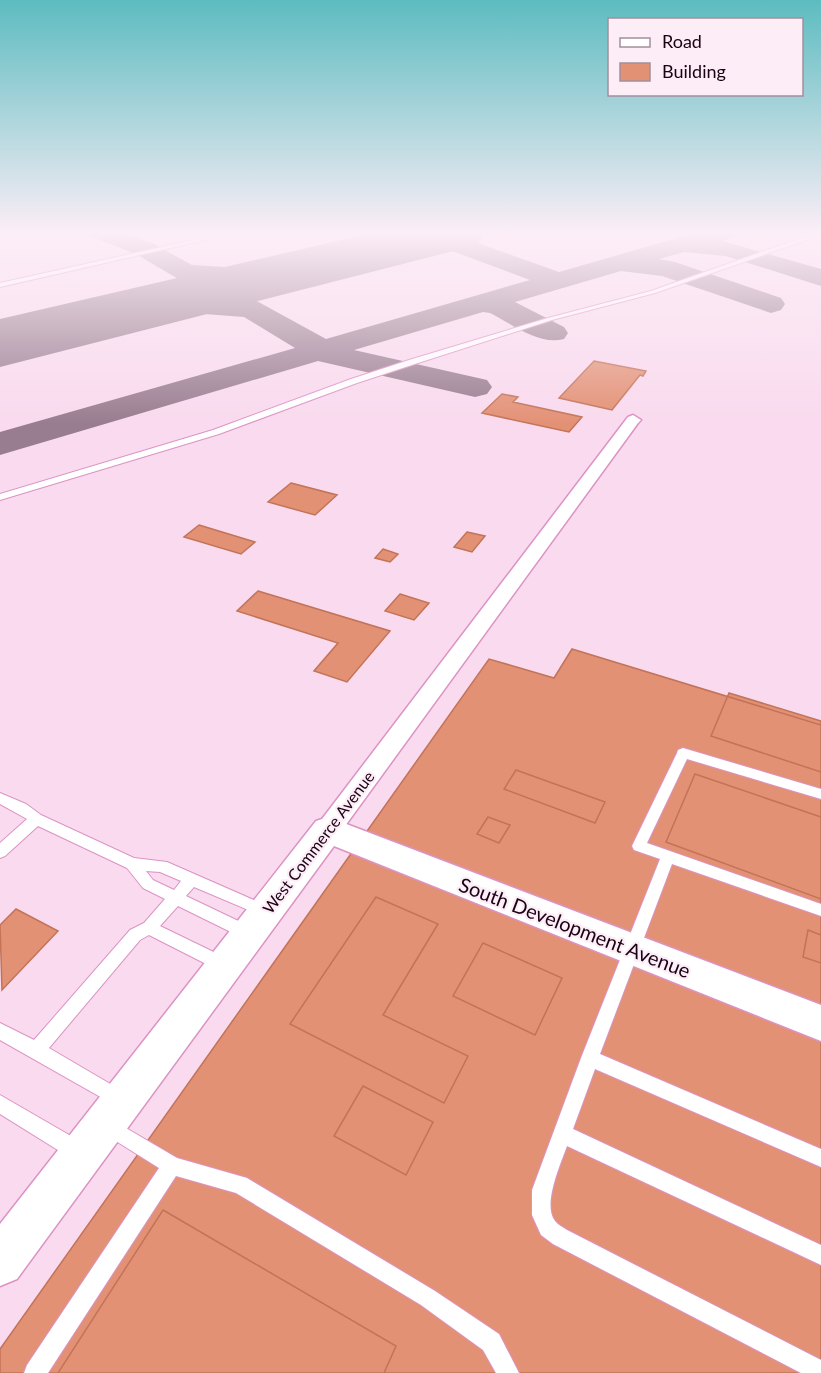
<svg xmlns="http://www.w3.org/2000/svg" width="821" height="1373" viewBox="0 0 821 1373" font-family="Lato,sans-serif">
  <style>
    .lines { fill: none; stroke-linecap: round; stroke-linejoin: round }
    .taxiway { fill: #987c8f; fill-rule: evenodd }
    .runway { fill: #987c8f; fill-rule: evenodd }
    .building { fill: #e39175; stroke: #c27358; stroke-width: 1.5 }
    .service-casing { stroke: #dc93c4; stroke-width: 2 }
    .minor-casing { stroke: #dc93c4; stroke-width: 3 }
    .tertiary-casing { stroke: #dc93c4; stroke-width: 3 }
    .service { fill: #fff; fill-rule: evenodd }
    .minor { fill: #fff; fill-rule: evenodd }
    .tertiary { fill: #fff; fill-rule: evenodd }
    .labels { text-anchor: middle; dominant-baseline: central; stroke-width: 4.5; stroke-linejoin: round; paint-order: stroke }
    .street-label { font-size: 16px; fill: #1b0315; stroke: #fdedf7 }
    .near-street-label { font-size: 20px; fill: #1b0315; stroke: #fdedf7 }
  </style>
  <rect width="100%" height="100%" fill="#f9daee"/>
  <g class="lines">
    <!-- taxiway -->
    <path class="taxiway" d="M89,232H123L154,244L192,265L242,268L288,265L298,267L301,273L298,279C274,284 248,285 224,283L326,339L530,280L415,237L412,232H447L559,272L698,232H737L734,237L722,241L821,269V286L726,256L684,252L659,259L675,262L781,298L785,304L781,310L771,313L662,276L621,271L515,302L564,327L568,333L564,339C539,346 512,324 490,313L483,312L354,350L487,380L492,387L487,394L475,397L318,361L0,455V432L295,348L244,317L191,313L139,318L129,315L124,309L129,303L165,297L207,296L136,254L92,237Z"/>
    <!-- runway -->
    <path class="runway" d="M376,232H486L477,245L0,367V319Z"/>
  </g>
  <!-- building -->
  <path class="building" d="M594,361L646,371L643,376L640,375L612,410L559,398Z
    M502,394L518,397L513,402L582,417L569,432L482,413Z
    M291,483L337,495L315,515L268,502Z
    M199,525L255,542L241,554L184,537Z
    M467,532L485,536L472,552L454,547Z
    M383,549L398,554L390,562L375,558Z
    M258,591L390,631L347,682L314,671L338,643L237,611Z
    M400,594L429,603L414,620L385,611Z
    M572,649L821,725V1373H0V1349L489,659L554,678Z
    M729,693L821,721V772L711,736Z
    M516,770L605,802L595,823L504,789Z
    M695,774L821,817V899L666,842Z
    M488,817L510,825L499,843L477,834Z
    M376,897L438,924L383,1015L468,1056L444,1103L290,1024Z
    M16,909L58,931L2,990L0,925Z
    M808,930L821,935V963L803,957Z
    M483,943L562,978L535,1035L453,996Z
    M363,1086L433,1122L406,1175L334,1136Z
    M163,1210L396,1346L384,1373H58Z"/>
  <g class="lines">
    <defs>
      <path id="service" d="M229,232H240L0,287V283Z
        M818,232H821V235L655,293L552,320L415,364L357,383L219,434L0,500V494L213,430L351,379L409,360L548,318L651,291Z
        M683,748L821,789V799L687,759L647,843L821,904V916L672,864L600,1054L821,1149V1167L595,1069L573,1129L821,1245V1265L567,1146C561,1163 542,1205 555,1221C558,1225 563,1227 567,1230L821,1360V1373H801L553,1244L541,1235L532,1215V1190L581,1058L660,859L634,850L632,846L677,753L678,750Z
        M0,793L26,804L41,815L134,858L167,862L270,907L273,911L270,915L265,917L194,887L186,896L253,928L256,933L253,938L248,940L243,938L178,906L160,926L228,959L230,964L228,969L222,971L216,969L149,935L140,940L49,1048L124,1092L127,1098L124,1104L118,1107L0,1040V1023L34,1040L130,930L144,923L165,899L143,888L127,868L38,826L5,856L0,858V843L27,819L0,804ZM146,871L160,872L181,881L174,890L153,880Z
        M0,1095L83,1143L85,1150L83,1157L76,1159L69,1157L0,1114Z
        M109,1118L177,1158L247,1178L435,1291L499,1334L519,1373H496L483,1350L421,1305L236,1193L176,1176L48,1373H24L27,1365L159,1168L103,1133L100,1127L103,1121Z"/>
      <path id="minor" d="M633,415L641,420L638,423L337,837L328,840L319,837L315,830L319,823L628,417Z"/>
      <path id="tertiary" d="M328,817L821,1005V1041L334,846L17,1279L0,1286V1224L316,821Z"/>
    </defs>
    <!-- service casing -->
    <use href="#service" class="service-casing"/>
    <!-- minor casing -->
    <use href="#minor" class="minor-casing"/>
    <!-- tertiary casing -->
    <use href="#tertiary" class="tertiary-casing"/>
    <!-- service -->
    <use href="#service" class="service"/>
    <!-- minor -->
    <use href="#minor" class="minor"/>
    <!-- tertiary -->
    <use href="#tertiary" class="tertiary"/>
  </g>
  <!-- sky -->
  <linearGradient id="sky" x2="0" y2="1"><stop stop-color="#5cbcc0"/><stop offset="0.55" stop-color="#fceef7"/><stop offset="1" stop-color="#fceef7" stop-opacity="0"/></linearGradient>
  <rect width="821" height="424" fill="url(#sky)"/>
  <g class="labels">
    <!-- street labels -->
    <g class="street-label">
      <text transform="translate(318 842) rotate(-53)">West Commerce Avenue</text>
    </g>
    <!-- near-street labels -->
    <g class="near-street-label">
      <text transform="translate(575 927) rotate(21)">South Development Avenue</text>
    </g>
  </g>
  <!-- legend -->
  <rect x="608" y="18" width="195" height="78" fill="#fdedf7" stroke="#a38f9d" stroke-width="1.5"/>
  <rect x="620" y="38" width="30" height="9" fill="#ffffff" stroke="#a38f9d" stroke-width="1.5"/>
  <text x="662" y="48" font-size="18" fill="#1b0315">Road</text>
  <rect x="620" y="63" width="30" height="18" fill="#e39175" stroke="#a38f9d" stroke-width="1.5"/>
  <text x="662" y="78" font-size="18" fill="#1b0315">Building</text>
</svg>
